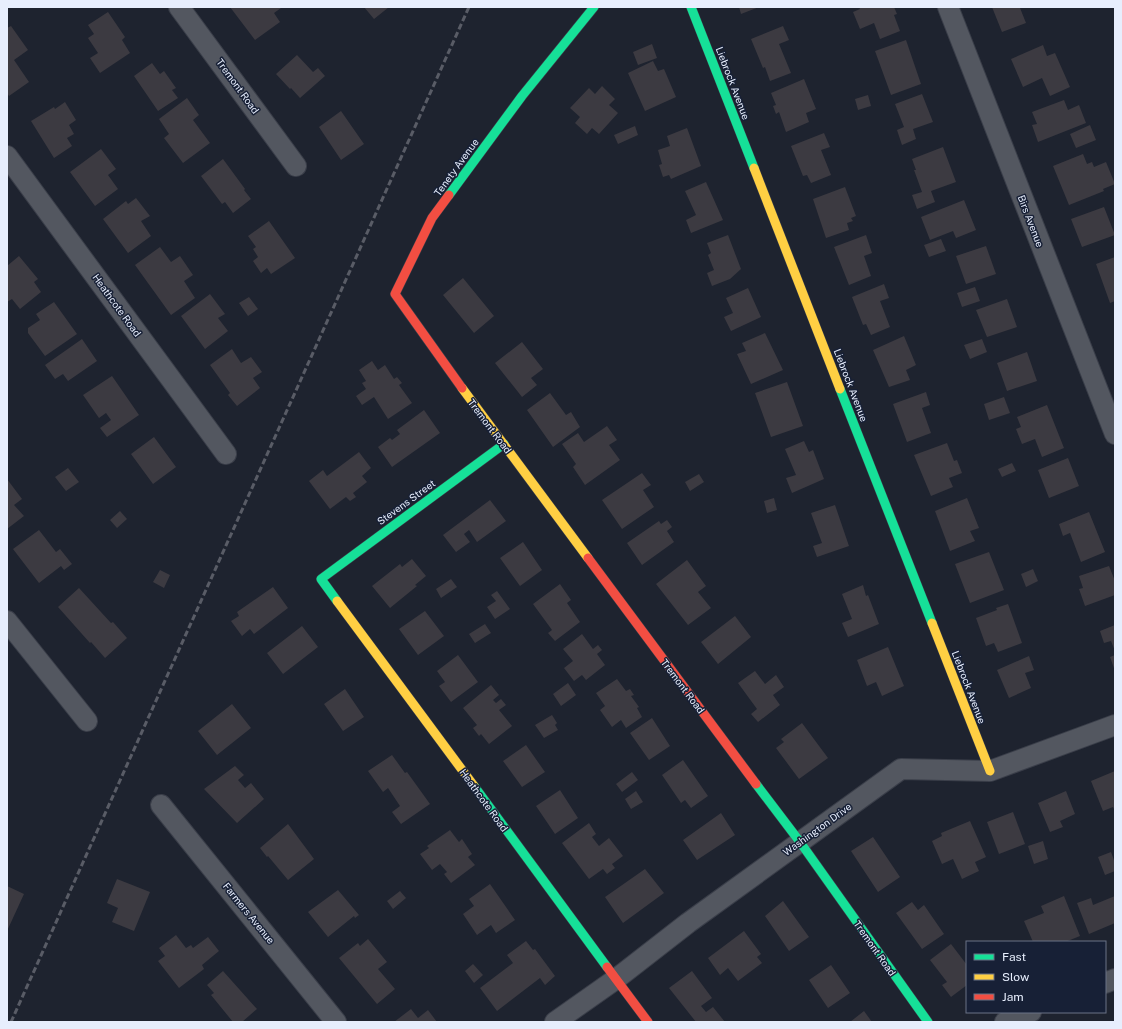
<svg xmlns="http://www.w3.org/2000/svg" width="1122" height="1029" viewBox="0 0 1122 1029" font-family="'Public Sans',sans-serif">
  <style>
    .building { fill: #3c3a41 }
    .lines { fill: none; stroke-linecap: round; stroke-linejoin: round }
    .street-casing { stroke: #3a3e49; stroke-width: 22 }
    .fast-casing { stroke: #3a3e49; stroke-width: 10 }
    .slow-casing { stroke: #3a3e49; stroke-width: 10 }
    .jam-casing { stroke: #3a3e49; stroke-width: 10 }
    .street { stroke: #535760; stroke-width: 20 }
    .fast { stroke: #16e098; stroke-width: 9 }
    .slow { stroke: #ffcf43; stroke-width: 9 }
    .jam { stroke: #f24e42; stroke-width: 9 }
    .rail { stroke: #595c66; stroke-width: 3; stroke-dasharray: 6 3; stroke-linecap: butt }
    .labels { text-anchor: middle; dominant-baseline: central; stroke-width: 3; stroke-linejoin: round; paint-order: stroke }
    .street-label { font-size: 10px; fill: #e7eefd; stroke: #172036 }
  </style>
  <rect width="100%" height="100%" fill="#1e232f"/>
  <!-- building -->
  <path class="building" d="M230,7H280L281,8L274,13L280,22L255,40Z
    M364,7H389L374,19Z
    M739,7H759L741,14Z
    M859,7H894L897,14L894,15L900,31L880,39L874,23L860,29L853,12L860,9Z
    M992,7H1023L1020,8L1026,23L1002,32Z
    M108,12L125,37L122,40L130,53L100,73L90,58L98,53L88,38L94,34L88,25Z
    M11,26L28,50L14,60L29,82L9,96L7,93V28Z
    M783,26L789,40L779,44L791,73L770,81L765,67L763,68L751,39Z
    M906,40L921,84L891,95L875,51Z
    M652,44L657,58L638,65L633,52Z
    M1043,45L1047,56L1055,53L1070,87L1050,96L1042,78L1023,87L1011,59Z
    M297,55L313,72L318,68L325,76L300,98L291,88L290,89L276,74Z
    M653,61L658,71L664,69L676,97L645,111L628,73Z
    M152,63L160,74L164,71L176,88L172,90L178,98L158,111L134,76Z
    M804,79L816,109L806,113L809,122L786,132L779,112L776,114L773,106L776,105L771,93Z
    M602,86L615,99L609,105L618,113L599,134L592,128L587,134L575,123L580,117L570,108L589,88L595,94Z
    M922,94L933,122L913,129L916,139L902,145L897,130L904,127L895,104Z
    M868,95L871,106L858,110L855,99Z
    M187,98L199,115L193,120L210,143L183,163L164,138L169,134L159,119Z
    M1064,100L1068,110L1079,105L1086,123L1038,142L1032,125L1037,124L1032,112Z
    M65,102L76,120L69,125L74,134L67,138L72,146L54,158L31,121L54,107L55,109Z
    M341,111L364,144L341,160L319,127Z
    M1090,125L1096,140L1076,148L1070,134Z
    M635,126L638,135L618,144L614,135Z
    M687,128L701,166L671,179L669,175L663,177L659,165L662,164L658,150L670,146L667,136Z
    M824,133L830,147L821,150L831,175L811,183L807,175L803,176L791,146Z
    M943,147L956,182L931,191L935,202L917,209L912,195L922,192L914,170H916L912,159Z
    M101,149L116,169L108,175L118,189L95,206L70,172Z
    M1083,154L1087,164L1092,162L1094,167L1106,162L1115,184L1103,189L1104,191L1069,205L1053,166Z
    M223,159L245,189L244,190L251,199L233,213L225,202L222,204L201,176Z
    M706,182L723,220L691,233L686,220L696,215L685,191Z
    M845,187L856,216L851,218L853,221L847,223L849,230L826,238L813,199Z
    M136,198L150,216L141,221L151,236L128,253L103,219L126,201L128,204Z
    M964,200L976,230L956,238L953,231L930,240L921,217Z
    M1104,207L1115,235L1082,247L1071,219Z
    M269,221L295,258L271,274L267,268L261,273L253,261L258,257L253,249L256,247L248,236Z
    M728,235L741,269L730,279L712,286L707,273L714,270L708,255L711,253L707,243Z
    M866,235L872,253L864,256L871,276L849,285L834,247Z
    M941,239L946,251L929,257L924,245Z
    M986,246L996,274L966,284L956,256Z
    M160,247L171,262L180,256L193,275L184,281L195,298L171,315L135,265Z
    M19,256L38,279L34,282L41,292L20,309L12,299L7,302V266Z
    M1115,257V301L1110,303L1096,264Z
    M463,278L494,316L474,333L443,295Z
    M884,284L889,298L880,301L890,327L871,335L866,324L863,325L852,297Z
    M975,287L980,301L962,307L957,293Z
    M748,288L761,317L731,331L724,317L733,313L726,298Z
    M210,294L225,314L218,318L228,331L205,349L181,316Z
    M249,297L258,309L248,316L239,303Z
    M1007,299L1017,327L987,337L976,310Z
    M54,302L77,334L45,356L28,333V328L40,320L36,314Z
    M765,333L783,370L751,384L737,354L746,351L742,343Z
    M904,336L916,365L906,370L910,380L889,387L873,350Z
    M82,339L97,361L68,381L63,374L55,379L45,365Z
    M982,339L987,352L970,359L964,345Z
    M522,342L543,369L531,378L537,385L522,397L495,363Z
    M232,349L241,363L251,357L262,372L253,378L260,388L237,406L228,395L230,393L210,365Z
    M1027,352L1037,381L1007,391L997,363Z
    M372,361L378,370L385,365L394,379L397,377L402,383L399,385L412,403L388,419L374,397L362,405L356,396L366,389L362,383L366,381L359,370Z
    M112,376L139,415L107,437L100,428L111,420L106,413L99,418L83,395Z
    M787,382L803,426L771,437L755,393Z
    M926,392L930,405L922,408L931,433L907,442L893,404Z
    M550,393L566,415L571,412L580,427L553,447L527,410Z
    M1004,397L1010,413L989,420L984,404Z
    M1047,405L1064,448L1042,457L1035,439L1022,444L1016,429L1021,427L1017,417Z
    M424,410L440,433L392,467L378,447L390,438L392,440L400,434L397,430Z
    M607,426L617,440L609,445L620,460L585,485L573,467L576,464L562,444L578,433L584,442Z
    M154,437L176,467L153,484L131,454Z
    M804,441L809,452L813,450L824,479L792,493L786,478L796,475L785,449Z
    M947,443L954,461L957,460L962,473L949,478L953,487L931,496L914,455Z
    M359,452L371,468L362,476L367,482L353,493L356,497L350,501L346,497L330,509L309,481L323,470L327,476Z
    M1068,458L1079,486L1049,498L1038,470Z
    M1012,463L1016,471L1002,477L998,469Z
    M68,468L79,482L66,491L55,477Z
    M642,473L651,485L643,490L654,507L622,529L602,500Z
    M699,474L704,482L690,491L685,482Z
    M7,479L22,499L14,505L24,516L7,529Z
    M774,498L777,510L767,513L764,501Z
    M967,498L979,528L970,531L975,541L950,551L935,511Z
    M490,500L506,521L477,542L469,530L464,534L470,542L456,552L443,535Z
    M835,505L849,546L817,557L813,546L822,543L811,513Z
    M120,511L127,519L117,528L110,520Z
    M1089,512L1105,552L1081,562L1070,533L1063,536L1059,524Z
    M667,520L672,527L667,531L674,542L642,565L627,543L659,521L661,524Z
    M39,530L56,552L60,549L72,564L64,570L61,566L39,583L13,549Z
    M523,542L542,570L520,586L500,558Z
    M989,552L1004,590L970,603L955,564Z
    M412,559L426,576L415,585L417,586L390,608L372,586L400,564L402,567Z
    M687,560L706,586L698,592L711,608L688,625L656,584Z
    M1109,566L1115,581V595L1085,606L1079,589L1083,588L1079,576Z
    M1033,569L1038,581L1026,587L1021,574Z
    M160,570L170,575L164,588L153,582Z
    M451,579L457,587L441,598L436,589Z
    M560,584L571,600L567,603L580,622L555,641L548,633L552,630L533,604Z
    M863,585L866,596L868,595L879,624L848,637L842,623L852,619L842,594Z
    M273,587L288,608L254,634L250,629L242,636L231,621L239,616L237,612Z
    M79,588L111,623L113,622L127,638L105,658L91,642L90,643L58,607Z
    M497,591L510,609L495,619L487,607L496,601L491,595Z
    M1008,604L1022,643L998,652L994,643L986,646L976,618L997,610L996,608Z
    M425,611L444,636L418,655L399,629Z
    M735,616L751,637L718,664L701,642Z
    M485,624L491,633L475,643L469,634Z
    M1115,625V651L1111,641L1104,643L1100,631Z
    M302,626L318,647L283,674L267,653Z
    M582,634L593,649L598,645L602,650L597,654L605,665L586,680L582,675L574,681L564,668L573,661L563,649Z
    M888,647L904,686L882,696L876,682L867,686L857,660Z
    M458,655L478,682L451,702L439,686L445,682L437,671Z
    M1115,655V671L1110,657Z
    M1029,656L1034,670L1025,673L1031,688L1009,698L997,670Z
    M755,671L765,684L776,675L784,687L773,695L780,705L758,722L751,714L757,709L738,683Z
    M617,679L626,691L630,689L634,695L631,696L639,707L637,708L642,717L626,728L621,720L612,727L600,710L605,706L596,693Z
    M568,683L576,695L561,706L553,694Z
    M491,685L499,695L493,700L496,703L501,699L506,705L499,710L512,726L489,744L481,734L479,736L473,728L477,725L463,708Z
    M345,689L364,717L343,731L324,704Z
    M232,704L251,728L217,755L198,731Z
    M552,715L557,723L555,725L558,730L544,738L535,725Z
    M652,718L670,746L649,760L630,733Z
    M802,723L828,758L799,779L776,748L784,742L781,739Z
    M526,745L545,772L522,787L503,761Z
    M392,755L405,773L407,772L430,804L401,824L392,812L400,806L388,788L383,792L368,771Z
    M683,760L708,796L691,808L685,800L681,803L662,775Z
    M235,766L244,775L238,780L245,788L251,783L264,799L237,823L204,789Z
    M1115,771V811L1113,807L1103,811L1091,781Z
    M632,772L638,780L622,792L616,784Z
    M560,790L578,818L555,834L536,806Z
    M636,791L643,802L631,809L625,799Z
    M1066,791L1075,814L1060,821L1063,827L1050,832L1038,803Z
    M1013,812L1025,844L999,854L987,822Z
    M721,813L735,835L697,860L683,840Z
    M970,821L986,857L975,862L979,871L962,879L953,859L942,864L932,841L942,836L941,833Z
    M589,823L596,834L592,837L599,846L609,838L623,856L612,864L615,868L607,874L603,869L589,879L562,843Z
    M288,824L314,859L288,880L268,856L267,857L260,848Z
    M450,830L459,842L462,839L472,854L468,857L475,865L451,883L444,874L447,872L440,864L432,870L420,854L429,848L427,846Z
    M873,837L900,877L878,892L851,851Z
    M1043,841L1048,859L1034,864L1028,846Z
    M1111,852L1115,863V871L1105,875L1098,857Z
    M645,869L664,893L623,923L605,897Z
    M117,879L150,892L134,931L112,922L118,908L107,903Z
    M490,884L515,920L496,933L491,925L477,935L463,914L474,906L469,899Z
    M7,886L24,894L7,931Z
    M338,890L359,915L355,918L354,916L328,937L308,912Z
    M400,891L406,898L393,909L387,901Z
    M1064,896L1080,936L1065,942H1033L1024,921L1044,913L1041,906Z
    M1115,896V923L1089,934L1077,903L1091,898L1093,905Z
    M783,901L809,937L789,951L765,916Z
    M912,902L918,910L924,905L944,934L922,949L896,913Z
    M744,931L761,954L757,957L762,963L738,981L728,968L720,975L708,958Z
    M176,935L186,948L191,945L193,948L208,937L219,951L202,965L204,969L179,988L158,961L165,956L159,948Z
    M368,939L387,962L378,969L395,989L377,1004L339,958L358,943L360,946Z
    M526,941L533,950L535,949L555,976L545,985L540,978L497,1011L480,988L513,963L507,955Z
    M951,944L967,965V985L951,997L942,985L947,982L930,960Z
    M473,964L483,975L474,983L465,971Z
    M831,965L850,993L828,1008L809,980Z
    M223,971L257,1009L242,1022H233L211,995L214,993L207,985Z
    M692,971L712,998L701,1006L706,1012L713,1007L725,1022H696L669,988Z
    M411,1009L418,1018L428,1010L437,1022H394Z
    M864,1011L872,1022H850Z"/>
  <g class="lines">
    <defs>
      <path id="street" d="M179,7L296,166
        M948,7L1115,434
        M7,156L226,454
        M7,621L87,721
        M161,805L336,1022
        M1105,983L1115,979
        M555,1022L616,979L688,923L901,769L990,771L1115,725
        M1005,1022L1031,1012"/>
      <path id="fast" d="M691,7L754,168
        M449,195L522,96L594,7
        M840,389L932,623
        M337,601L321,579L504,444
        M756,784L800,842L928,1022
        M474,786L607,967"/>
      <path id="slow" d="M754,168L840,389
        M462,388L588,558
        M337,601L474,786
        M932,623L990,771"/>
      <path id="jam" d="M449,195L432,218L395,294L462,388
        M588,558L756,784
        M607,967L648,1022"/>
    </defs>
    <!-- street casing -->
    <use href="#street" class="street-casing"/>
    <!-- fast casing -->
    <use href="#fast" class="fast-casing"/>
    <!-- slow casing -->
    <use href="#slow" class="slow-casing"/>
    <!-- jam casing -->
    <use href="#jam" class="jam-casing"/>
    <!-- street -->
    <use href="#street" class="street"/>
    <!-- fast -->
    <use href="#fast" class="fast"/>
    <!-- slow -->
    <use href="#slow" class="slow"/>
    <!-- jam -->
    <use href="#jam" class="jam"/>
    <!-- rail -->
    <path class="rail" d="M11,1022L469,7"/>
  </g>
  <g class="labels">
    <!-- street labels -->
    <g class="street-label">
      <text transform="translate(733 83) rotate(69)">Liebrock Avenue</text>
      <text transform="translate(238 86) rotate(54)">Tremont Road</text>
      <text transform="translate(456 167) rotate(-54)">Tenety Avenue</text>
      <text transform="translate(1031 221) rotate(69)">Birs Avenue</text>
      <text transform="translate(117 305) rotate(54)">Heathcote Road</text>
      <text transform="translate(851 385) rotate(69)">Liebrock Avenue</text>
      <text transform="translate(490 426) rotate(53)">Tremont Road</text>
      <text transform="translate(406 502) rotate(-36)">Stevens Street</text>
      <text transform="translate(683 686) rotate(53)">Tremont Road</text>
      <text transform="translate(969 687) rotate(69)">Liebrock Avenue</text>
      <text transform="translate(484 800) rotate(54)">Heathcote Road</text>
      <text transform="translate(817 829) rotate(-36)">Washington Drive</text>
      <text transform="translate(249 913) rotate(51)">Farmers Avenue</text>
      <text transform="translate(875 948) rotate(55)">Tremont Road</text>
    </g>
  </g>
  <!-- border -->
  <rect width="1122" height="1029" fill="none" stroke="#e7eefd" stroke-width="16"/>
  <!-- legend -->
  <rect x="966" y="941" width="140" height="72" fill="#172036" stroke="#6a7286"/>
  <rect x="974" y="954" width="20" height="6" fill="#16e098" stroke="#6a7286"/>
  <text x="1002" y="961" font-size="12" fill="#e7eefd">Fast</text>
  <rect x="974" y="974" width="20" height="6" fill="#ffcf43" stroke="#6a7286"/>
  <text x="1002" y="981" font-size="12" fill="#e7eefd">Slow</text>
  <rect x="974" y="994" width="20" height="6" fill="#f24e42" stroke="#6a7286"/>
  <text x="1002" y="1001" font-size="12" fill="#e7eefd">Jam</text>
</svg>
